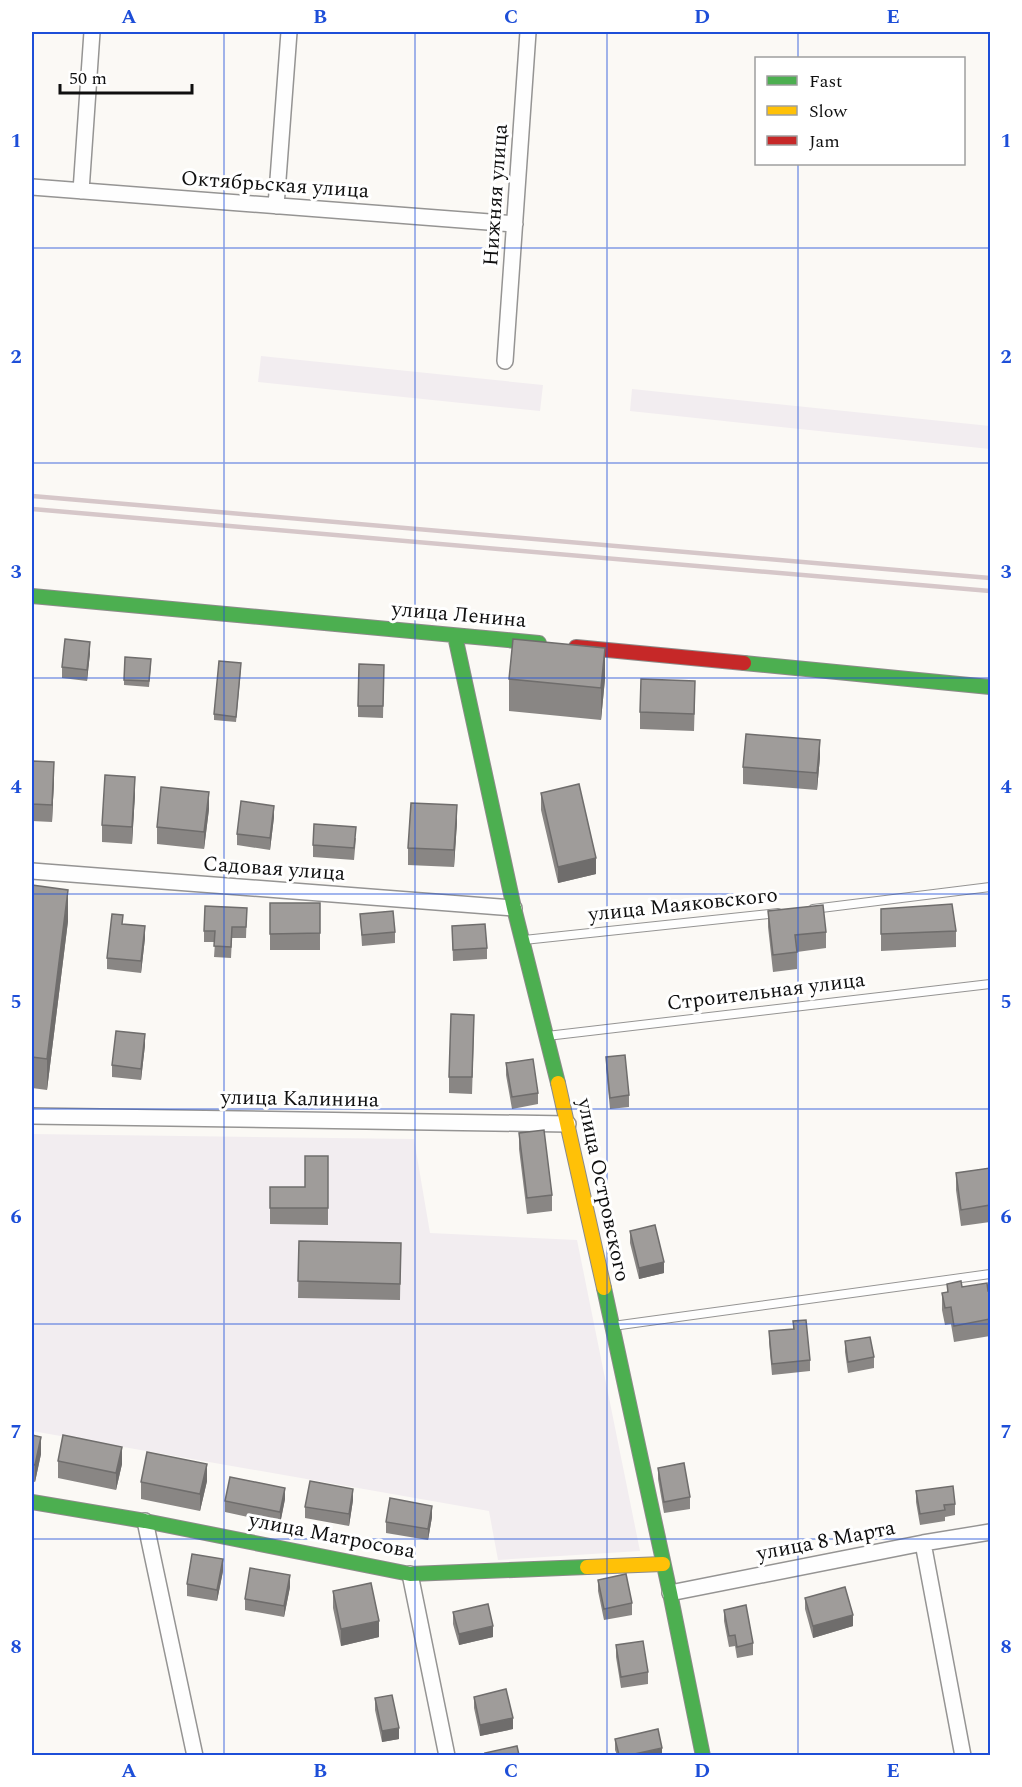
<svg xmlns="http://www.w3.org/2000/svg" width="1022" height="1787" viewBox="0 0 1022 1787" font-family="Spectral,serif">
  <style>
    .industrial { fill: #f2edf0 }
    .lines { fill: none; stroke-linecap: round; stroke-linejoin: round }
    .lane-casing { stroke: #959493; stroke-width: 10 }
    .street-casing { stroke: #959493; stroke-width: 18 }
    .fast-casing { stroke: #8c8b89; stroke-width: 16 }
    .slow-casing { stroke: #8c8b89; stroke-width: 16 }
    .jam-casing { stroke: #8c8b89; stroke-width: 16 }
    .lane { stroke: #fefefe; stroke-width: 8 }
    .street { stroke: #fefefe; stroke-width: 15 }
    .fast { stroke: #4caf50; stroke-width: 14 }
    .slow { stroke: #ffc107; stroke-width: 14 }
    .jam { stroke: #c62828; stroke-width: 14 }
    .rail { stroke: #d6c7c9; stroke-width: 4.5 }
    .wall { fill: #898684 }
    .shaded-wall { fill: #6f6d6c }
    .building { fill: #9f9c9a; stroke: #6f6d6c; stroke-width: 1.5 }
    .grid { fill: none; stroke: #1d4ed8; stroke-width: 1.5; stroke-opacity: 0.55 }
    .labels { text-anchor: middle; dominant-baseline: central; stroke-width: 6; stroke-linejoin: round; paint-order: stroke }
    .street-label { font-size: 21px; fill: #0f0f0f; stroke: #fff }
    .neatline { fill: none; stroke: #1d4ed8; stroke-width: 2 }
    .grid-label { font-size: 20px; text-anchor: middle; font-weight: bold; fill: #1d4ed8 }
  </style>
  <rect width="100%" height="100%" fill="#fbf9f5"/>
  <!-- industrial -->
  <path class="industrial" d="M261,356L543,385L540,411L258,382Z
    M632,389L990,426V449L630,411Z
    M32,1134L414,1139L430,1233L577,1240L640,1551L498,1560L489,1511L32,1431Z"/>
  <g class="lines">
    <defs>
      <path id="lane" d="M813,909L990,887
        M524,940L778,913
        M547,1036L990,984
        M613,1326L990,1274"/>
      <path id="street" d="M32,187L515,224
        M81,191L92,32
        M276,206L289,32
        M505,361L528,32
        M32,871L514,908
        M32,1116L568,1124
        M145,1521L195,1756
        M923,1543L963,1756
        M410,1574L447,1756
        M670,1593L923,1543L990,1532"/>
      <path id="fast" d="M32,596L539,643
        M455,636L514,908L558,1083
        M744,663L990,687
        M604,1288L670,1593L703,1756
        M32,1502L145,1521L410,1574L587,1567"/>
      <path id="slow" d="M558,1083L604,1288
        M587,1567L663,1564"/>
      <path id="jam" d="M576,647L744,663"/>
    </defs>
    <!-- lane casing -->
    <use href="#lane" class="lane-casing"/>
    <!-- street casing -->
    <use href="#street" class="street-casing"/>
    <!-- fast casing -->
    <use href="#fast" class="fast-casing"/>
    <!-- slow casing -->
    <use href="#slow" class="slow-casing"/>
    <!-- jam casing -->
    <use href="#jam" class="jam-casing"/>
    <!-- lane -->
    <use href="#lane" class="lane"/>
    <!-- street -->
    <use href="#street" class="street"/>
    <!-- fast -->
    <use href="#fast" class="fast"/>
    <!-- slow -->
    <use href="#slow" class="slow"/>
    <!-- jam -->
    <use href="#jam" class="jam"/>
    <!-- rail -->
    <path class="rail" d="M32,496L990,578
      M32,509L990,591"/>
  </g>
  <!-- wall -->
  <path class="wall" d="M90,653L87,681L62,678V667Z
    M151,665L149,687L124,685V680Z
    M384,665L383,718L358,717V706Z
    M241,669L236,722L214,720V714Z
    M509,679H605L601,720L509,711Z
    M695,697L694,731L640,729V712Z
    M820,757L817,790L743,784V767Z
    M32,761L54,779L52,822L32,821Z
    M541,793L596,874L558,883L541,810Z
    M135,794L132,844L102,842V825Z
    M209,809L204,849L157,844V827Z
    M274,817L270,850L237,845V834Z
    M457,822L454,867L408,865V848Z
    M356,838L354,860L313,857V845Z
    M32,885L68,921L47,1090L32,1088Z
    M270,903H320V950H270Z
    M247,908L246,938H232L231,958L214,957L215,942H204V931Z
    M881,909L956,931V947L881,951Z
    M768,911L826,932V948L797,952V969L773,972L768,927Z
    M360,914L395,932V943L362,946Z
    M452,926L487,948V959L453,961Z
    M145,938L141,973L107,969V958Z
    M474,1031L472,1094L449,1093V1077Z
    M145,1045L141,1080L112,1077V1065Z
    M606,1057L629,1095V1107L610,1109L606,1068Z
    M506,1063L538,1093V1104L512,1109L506,1075Z
    M519,1133L552,1195V1211L527,1214L519,1149Z
    M328,1156V1225L270,1224V1187H305Z
    M990,1168V1222L961,1226L956,1190V1173Z
    M630,1231L664,1273L639,1279L630,1243Z
    M299,1241L401,1243L400,1300L298,1298Z
    M947,1284L962,1287L990,1291V1336L954,1342L951,1324L945,1325L942,1310V1293L947,1292Z
    M793,1321L810,1360V1371L772,1375L769,1342V1331L793,1329Z
    M845,1341L874,1357V1368L848,1373L845,1352Z
    M32,1435L41,1454L35,1482L32,1481Z
    M58,1461L122,1464L116,1490L58,1478Z
    M658,1468L690,1497V1509L664,1513L658,1479Z
    M207,1481L200,1511L141,1499V1482Z
    M916,1491L955,1504V1515L945,1517V1521L920,1525L916,1502Z
    M285,1499L280,1524L225,1512V1501Z
    M353,1500L349,1526L305,1518V1507Z
    M432,1517L428,1540L386,1533V1522Z
    M223,1571L217,1601L187,1596V1584Z
    M598,1580L632,1603V1615L604,1620L598,1591Z
    M290,1587L284,1617L245,1610V1599Z
    M333,1591L379,1637L341,1646L333,1608Z
    M805,1598L853,1626L813,1638L805,1609Z
    M724,1610L753,1643V1655L737,1658L735,1646L729,1647L724,1621Z
    M453,1612L493,1637L459,1645L453,1624Z
    M616,1645L648,1672V1684L621,1688L616,1657Z
    M474,1697L513,1729L480,1736L474,1708Z
    M375,1698L399,1739L382,1742L375,1710Z
    M615,1739L662,1755H617L615,1750Z"/>
  <!-- shaded-wall -->
  <path class="shaded-wall" d="M90,642V653L87,681V670Z
    M605,648V679L601,720V688Z
    M820,740V757L817,790V773Z
    M54,762V779L52,822V805Z
    M135,777V794L132,844V827Z
    M209,792V809L204,849V832Z
    M457,805V822L454,867V850Z
    M274,806V817L270,850V838Z
    M596,858V874L558,883V867Z
    M68,890V921L47,1090V1059Z
    M145,926V938L141,973V961Z
    M145,1034V1045L141,1080V1069Z
    M664,1262V1273L639,1279V1268Z
    M41,1437V1454L35,1482V1465Z
    M122,1447V1464L116,1490V1473Z
    M207,1464V1481L200,1511V1494Z
    M285,1488V1499L280,1524V1512Z
    M353,1489V1500L349,1526V1514Z
    M432,1506V1517L428,1540V1529Z
    M223,1559V1571L217,1601V1590Z
    M290,1575V1587L284,1617V1606Z
    M853,1615V1626L813,1638V1626Z
    M379,1621V1637L341,1646V1629Z
    M493,1626V1637L459,1645V1634Z
    M513,1718V1729L480,1736V1725Z
    M399,1728V1739L382,1742V1731Z
    M662,1748V1755H630Z"/>
  <!-- building -->
  <path class="building" d="M65,639L90,642L87,670L62,667Z
    M513,639L605,648L601,688L509,679Z
    M125,657L151,659L149,681L124,680Z
    M219,661L241,663L236,717L214,714Z
    M359,664L384,665L383,706H358Z
    M641,679L695,681L694,714L640,712Z
    M746,734L820,740L817,773L743,767Z
    M32,761L54,762L52,805L32,804Z
    M105,775L135,777L132,827L102,825Z
    M579,784L596,858L558,867L541,793Z
    M161,787L209,792L204,832L157,827Z
    M241,801L274,806L270,838L237,834Z
    M411,803L457,805L454,850L408,848Z
    M314,824L356,827L354,848L313,845Z
    M32,885L68,890L47,1059L32,1057Z
    M270,903H320V933L270,934Z
    M952,904L956,931L881,934V909Z
    M823,905L826,932L795,935L797,952L773,955L768,911Z
    M205,906L247,908L246,927H232L231,947L214,946L215,931H204Z
    M393,911L395,932L362,935L360,914Z
    M112,914L123,915L122,924L145,926L141,961L107,958Z
    M485,924L487,948L453,950L452,926Z
    M451,1014L474,1015L472,1077H449Z
    M116,1031L145,1034L141,1069L112,1065Z
    M625,1055L629,1095L610,1098L606,1057Z
    M533,1059L538,1093L512,1097L506,1063Z
    M544,1130L552,1195L527,1198L519,1133Z
    M305,1156H328V1208H270V1187H305Z
    M990,1168V1205L961,1210L956,1173Z
    M655,1225L664,1262L639,1268L630,1231Z
    M299,1241L401,1243L400,1284L298,1281Z
    M961,1281L962,1287L987,1283L988,1291H990V1319L954,1326L951,1307L945,1308L942,1293L948,1292L947,1284Z
    M806,1320L810,1360L772,1364L769,1331L794,1329L793,1321Z
    M870,1337L874,1357L848,1362L845,1341Z
    M32,1435L41,1437L35,1465L32,1464Z
    M63,1435L122,1447L116,1473L58,1461Z
    M147,1452L207,1464L200,1494L141,1482Z
    M684,1463L690,1497L664,1502L658,1468Z
    M230,1477L285,1488L280,1512L225,1501Z
    M310,1481L353,1489L349,1514L305,1507Z
    M953,1486L955,1504L944,1505L945,1510L920,1514L916,1491Z
    M390,1498L432,1506L428,1529L386,1522Z
    M192,1554L223,1559L217,1590L187,1584Z
    M250,1568L290,1575L284,1606L245,1599Z
    M626,1574L632,1603L604,1609L598,1580Z
    M371,1583L379,1621L341,1629L333,1591Z
    M845,1587L853,1615L813,1626L805,1598Z
    M488,1604L493,1626L459,1634L453,1612Z
    M746,1605L753,1643L737,1647L735,1635L729,1636L724,1610Z
    M643,1641L648,1672L621,1677L616,1645Z
    M506,1689L513,1718L480,1725L474,1697Z
    M392,1695L399,1728L382,1731L375,1698Z
    M658,1729L662,1748L630,1755H619L615,1739Z
    M517,1746L519,1755H486L485,1753Z"/>
  <!-- grid -->
  <path class="grid" d="M224,32V1756M415,32V1756M607,32V1756M798,32V58M798,164V1756M32,248H990M32,463H990M32,678H990M32,894H990M32,1109H990M32,1324H990M32,1539H990"/>
  <g class="labels">
    <!-- street labels -->
    <g class="street-label">
      <text transform="translate(275 185) rotate(4)">Октябрьская улица</text>
      <text transform="translate(496 195) rotate(-86)">Нижняя улица</text>
      <text transform="translate(459 615) rotate(5)">улица Ленина</text>
      <text transform="translate(274 869) rotate(4)">Садовая улица</text>
      <text transform="translate(683 905) rotate(-6)">улица Маяковского</text>
      <text transform="translate(766 992) rotate(-7)">Строительная улица</text>
      <text transform="translate(300 1099) rotate(1)">улица Калинина</text>
      <text transform="translate(603 1190) rotate(78)">улица Островского</text>
      <text transform="translate(332 1536) rotate(11)">улица Матросова</text>
      <text transform="translate(826 1541) rotate(-11)">улица 8 Марта</text>
    </g>
  </g>
  <!-- border -->
  <rect width="1022" height="1787" fill="none" stroke="#ffffff" stroke-width="66"/>
  <!-- legend -->
  <rect x="755" y="57" width="210" height="108" fill="#ffffff" stroke="#9f9f9f" stroke-width="1.5"/>
  <rect x="767" y="76" width="30" height="9" fill="#4caf50" stroke="#9f9f9f" stroke-width="1.5"/>
  <text x="809" y="87" font-size="18" fill="#0f0f0f">Fast</text>
  <rect x="767" y="106" width="30" height="9" fill="#ffc107" stroke="#9f9f9f" stroke-width="1.5"/>
  <text x="809" y="117" font-size="18" fill="#0f0f0f">Slow</text>
  <rect x="767" y="136" width="30" height="9" fill="#c62828" stroke="#9f9f9f" stroke-width="1.5"/>
  <text x="809" y="147" font-size="18" fill="#0f0f0f">Jam</text>
  <!-- scale -->
  <path d="M60 84v9h132v-9" fill="none" stroke="#0f0f0f" stroke-width="3"/>
  <text x="69" y="84" font-size="18" fill="#0f0f0f" stroke="#ffffff" stroke-width="4.5" paint-order="stroke">50 m</text>
  <rect x="33" y="33" width="956" height="1721" class="neatline"/>
  <g class="grid-label">
    <text x="129" y="23">A</text>
    <text x="320" y="23">B</text>
    <text x="511" y="23">C</text>
    <text x="702" y="23">D</text>
    <text x="893" y="23">E</text>
    <text x="16" y="147">1</text>
    <text x="1006" y="147">1</text>
    <text x="16" y="363">2</text>
    <text x="1006" y="363">2</text>
    <text x="16" y="578">3</text>
    <text x="1006" y="578">3</text>
    <text x="16" y="793">4</text>
    <text x="1006" y="793">4</text>
    <text x="16" y="1008">5</text>
    <text x="1006" y="1008">5</text>
    <text x="16" y="1223">6</text>
    <text x="1006" y="1223">6</text>
    <text x="16" y="1438">7</text>
    <text x="1006" y="1438">7</text>
    <text x="16" y="1653">8</text>
    <text x="1006" y="1653">8</text>
    <text x="129" y="1777">A</text>
    <text x="320" y="1777">B</text>
    <text x="511" y="1777">C</text>
    <text x="702" y="1777">D</text>
    <text x="893" y="1777">E</text>
  </g>
</svg>
